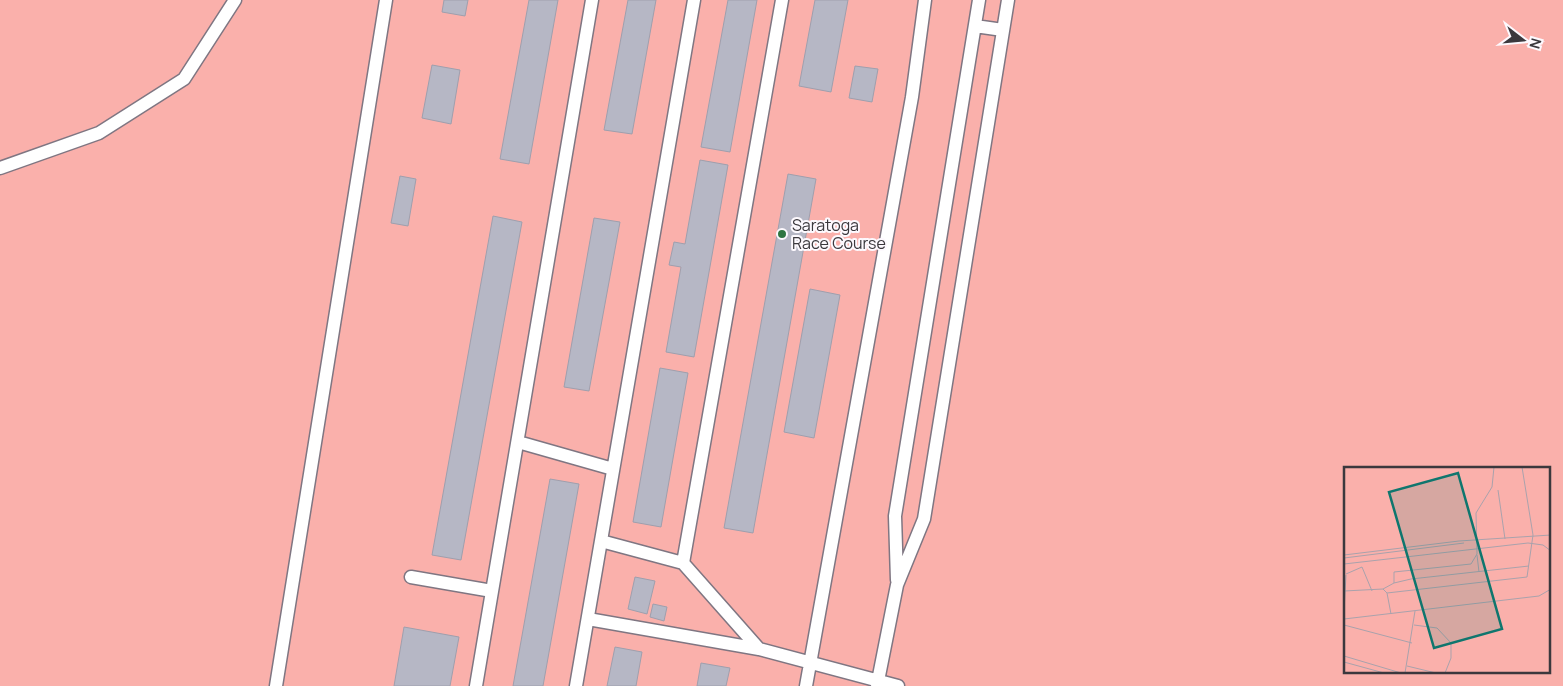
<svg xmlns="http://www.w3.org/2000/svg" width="1563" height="686" viewBox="0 0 1563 686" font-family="Manrope,sans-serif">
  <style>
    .green { fill: #fab0ab; fill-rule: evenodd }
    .building { fill: #b6b7c5; stroke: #9f9fad }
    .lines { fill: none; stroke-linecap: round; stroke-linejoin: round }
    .lane-casing { stroke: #7f7682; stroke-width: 15 }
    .lane { stroke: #fff; stroke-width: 12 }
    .poi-dot { fill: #2f7642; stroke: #fdf9fe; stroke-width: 2 }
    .labels { text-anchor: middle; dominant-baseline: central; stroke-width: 4; stroke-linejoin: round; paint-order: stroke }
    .poi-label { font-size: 16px; fill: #3b383d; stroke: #fdf9fe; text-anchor: start }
    .inset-road { fill: none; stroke: #a9a2ac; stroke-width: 1 }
    .view { fill: #0f766e; fill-opacity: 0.15; stroke: #0f766e; stroke-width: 2.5 }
    .inset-edge { fill: none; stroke: #3b383d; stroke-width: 2.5 }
  </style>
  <rect width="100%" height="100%" fill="#f3e9f6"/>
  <!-- green -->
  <path class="green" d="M0,0H1563V686H0ZM1346,468H1549V672H1346Z"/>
  <!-- building -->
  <path class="building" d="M444,0H468L465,16L442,12Z
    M529,0H558L529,164L500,159Z
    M628,0H656L632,134L604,130Z
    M728,0H757L730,152L701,147Z
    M815,0H848L831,92L799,86Z
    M432,65L460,70L451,124L422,118Z
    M855,66L878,69L872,102L849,98Z
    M700,160L728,165L694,357L666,352L681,267L669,265L674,242L685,244Z
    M788,174L816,179L753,533L724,528Z
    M400,176L416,179L408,226L391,223Z
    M493,216L522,222L461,560L432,555Z
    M594,218L620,222L589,391L564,387Z
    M810,289L840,295L814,438L784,432Z
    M660,368L688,373L661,527L633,522Z
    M550,479L579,484L543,686H513Z
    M635,577L655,581L647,614L628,609Z
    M653,604L667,607L664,621L650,617Z
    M404,627L459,637L450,686H394Z
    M615,647L642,652L636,686H607Z
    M701,663L730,668L726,686H697Z"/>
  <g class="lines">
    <defs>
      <path id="lane" d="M782,0L683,563L759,649L898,686
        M975,26L1003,30
        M0,168L99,133L184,79L235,0
        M518,442L613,469
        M601,541L683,563
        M411,577L492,591
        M897,580L895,516L979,0
        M588,619L759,649
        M276,686L386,0
        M476,686L592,0
        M576,686L694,0
        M806,686L912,97L925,0
        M877,686L897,585L924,519L1008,0"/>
    </defs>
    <!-- lane casing -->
    <use href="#lane" class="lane-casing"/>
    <!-- lane -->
    <use href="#lane" class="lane"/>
  </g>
  <!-- markers -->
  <circle class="poi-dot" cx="782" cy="234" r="5"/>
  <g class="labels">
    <!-- poi labels -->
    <g class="poi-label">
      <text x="792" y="225">Saratoga<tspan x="792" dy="18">Race Course</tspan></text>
    </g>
  </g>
  <!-- overview -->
  <g transform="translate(1344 467)">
    <rect width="206" height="206" fill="#f3e9f6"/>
    <path d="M0,0H206V206H0Z" fill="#fab0ab"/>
    <path class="inset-road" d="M154,23L161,72M0,88L115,74L207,68M133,88L135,105M0,91L120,76M0,97L184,76L199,78L207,84M2,107L18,100L28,124M50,116V105L127,97L133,87L132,46L148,20L150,0M39,122L50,116L67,112L185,99M0,124L39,122L43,126L47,147M43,126L183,110L189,68L178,0M0,144L2,108M0,152L195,129L207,122M0,158L68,176M70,158L93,161L107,176V191L101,206M0,189L57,206M0,195L40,206M63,199L92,206M61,206L71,144"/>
    <path class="view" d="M114,6L158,162L90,181L45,25Z"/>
    <rect width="206" height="206" class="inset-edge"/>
  </g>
  <!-- north arrow -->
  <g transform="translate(1523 40) rotate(106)" stroke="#fdf9fe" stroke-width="4" paint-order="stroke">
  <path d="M0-4L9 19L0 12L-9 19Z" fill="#3b383d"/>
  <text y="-8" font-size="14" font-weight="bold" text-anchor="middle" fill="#3b383d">N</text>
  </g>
</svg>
